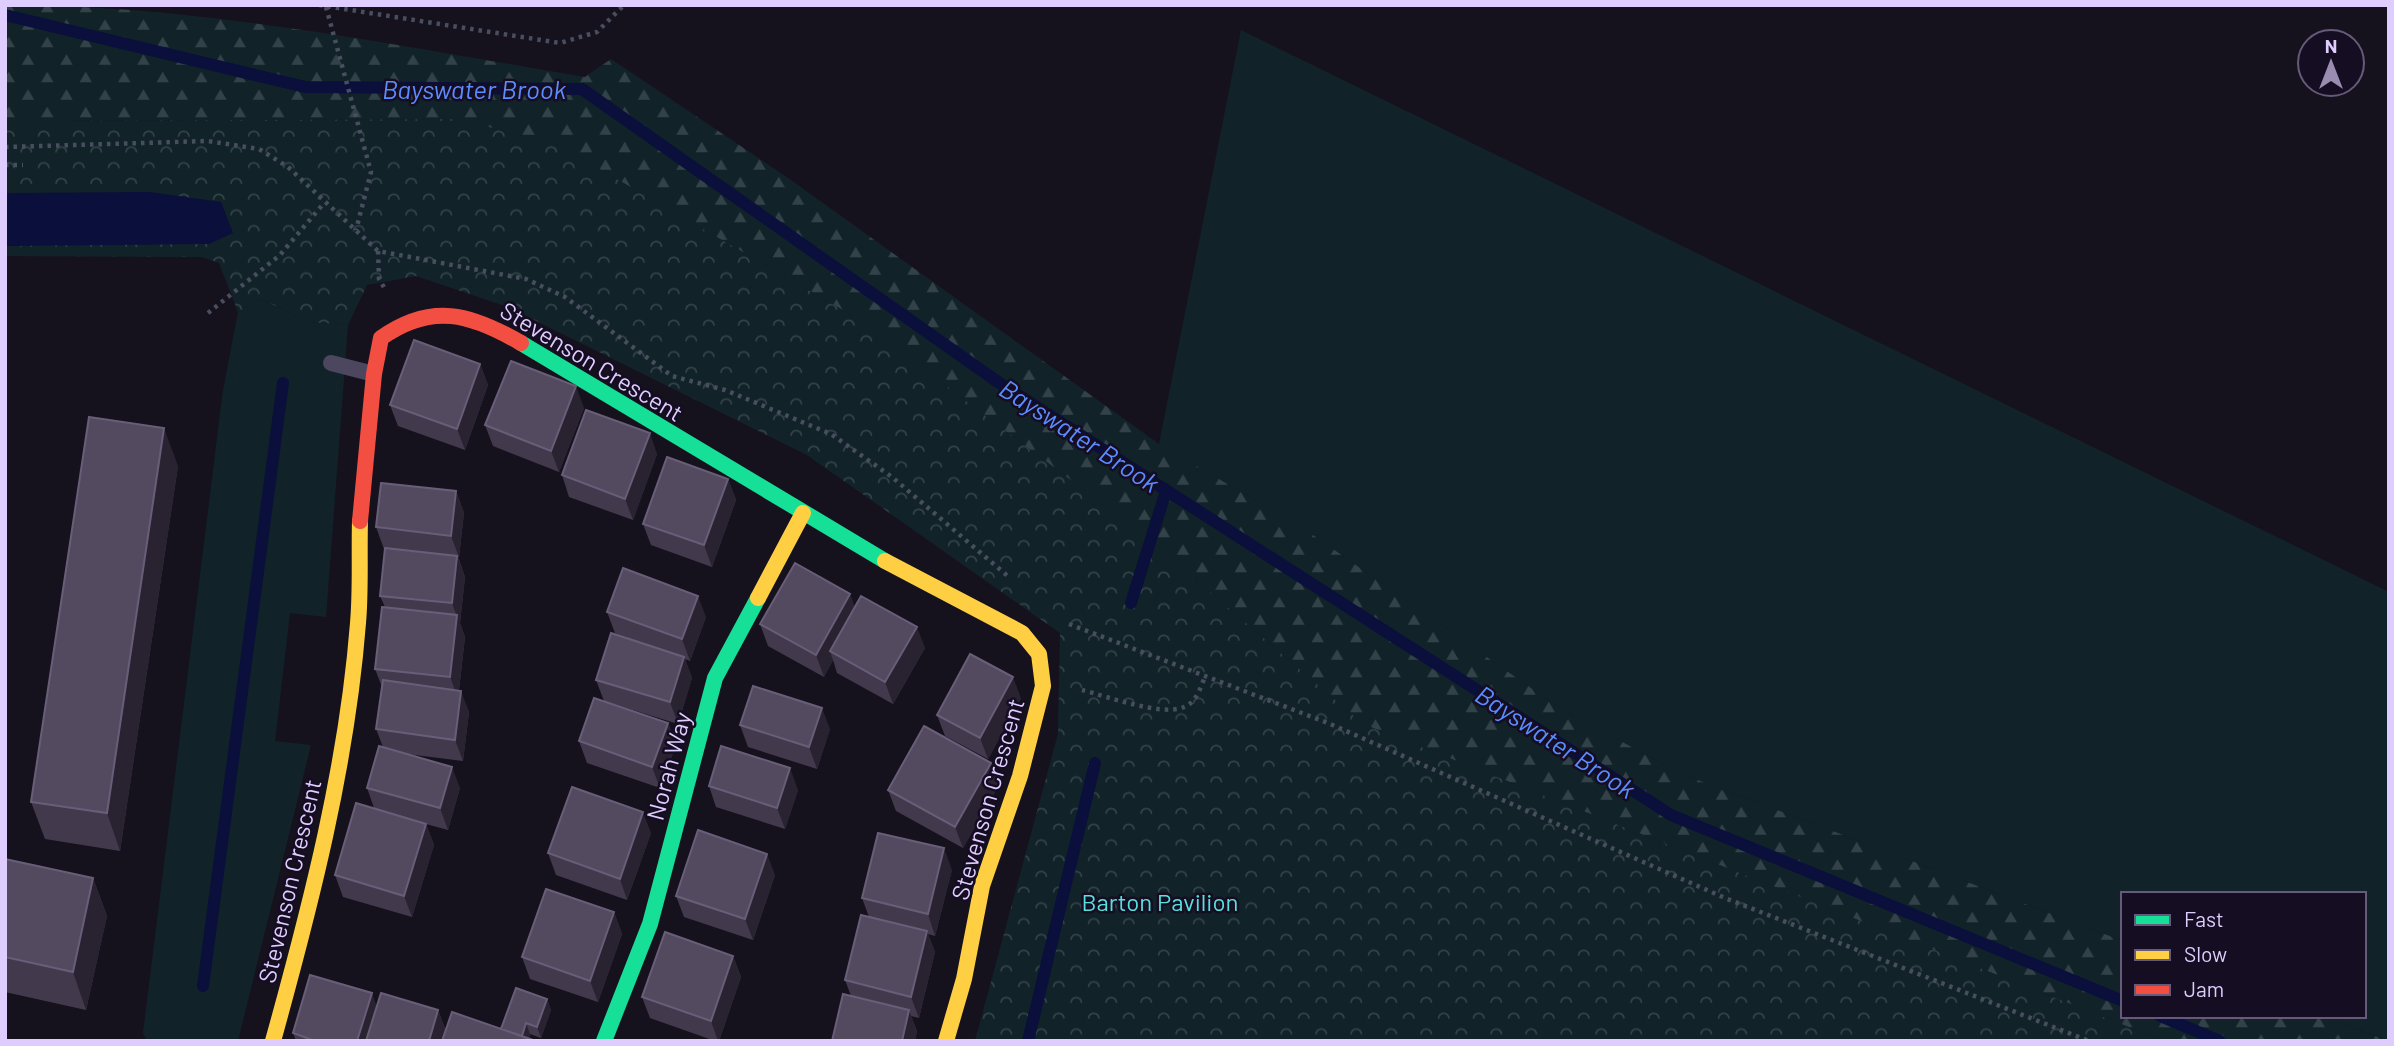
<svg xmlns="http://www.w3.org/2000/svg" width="2394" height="1046" viewBox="0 0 2394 1046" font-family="Barlow,sans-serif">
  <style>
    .green { fill: #112329 }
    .forest { fill: url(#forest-firs) }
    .park { fill: url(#park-crowns) }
    .water { fill: #0a0f3b }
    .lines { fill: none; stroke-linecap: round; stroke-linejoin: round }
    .stream { stroke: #0a0f3b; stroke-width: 12 }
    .path { stroke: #484e5f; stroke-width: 4.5; stroke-dasharray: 3.5 5; stroke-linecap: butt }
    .lane { stroke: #4c465e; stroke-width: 16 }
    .fast { stroke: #16e098; stroke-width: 16 }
    .slow { stroke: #ffcf43; stroke-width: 16 }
    .jam { stroke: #f24e42; stroke-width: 16 }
    .wall { fill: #423a4c }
    .shaded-wall { fill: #292331 }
    .building { fill: #534a60; stroke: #695e79; stroke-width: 2 }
    .labels { text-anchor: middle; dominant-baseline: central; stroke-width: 5; stroke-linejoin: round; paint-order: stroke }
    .street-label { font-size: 24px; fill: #dfcdff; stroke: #150d21 }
    .park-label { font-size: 24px; fill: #58e0df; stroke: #150d21 }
    .water-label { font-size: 26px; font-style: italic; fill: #5b8cff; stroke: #150d21 }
  </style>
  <defs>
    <pattern id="forest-firs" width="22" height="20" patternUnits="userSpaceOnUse" patternTransform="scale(1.75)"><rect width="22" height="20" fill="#112329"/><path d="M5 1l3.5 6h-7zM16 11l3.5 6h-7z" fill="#334249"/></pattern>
    <pattern id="park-crowns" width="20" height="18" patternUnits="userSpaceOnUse" patternTransform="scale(1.75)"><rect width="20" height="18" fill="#112329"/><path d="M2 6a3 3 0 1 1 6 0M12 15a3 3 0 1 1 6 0" fill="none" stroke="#334249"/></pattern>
  </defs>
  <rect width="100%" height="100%" fill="#16121d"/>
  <!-- green -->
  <path class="green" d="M1241,30L2389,592V1041L2322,1016H2364V894H2123V941L1682,774L1561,709L1306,530L1159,444Z
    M261,299L309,322L348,325L326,617L290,613L275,741L311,745L238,1041H147L143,1033L223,390L238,312Z"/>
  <!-- forest -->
  <path class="forest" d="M5,5C200,5 393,45 585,77L611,59L788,178L1159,444L1306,530L1561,709L1682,774L2123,941V1016H2322L2388,1041H2164L1363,724L1151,541L858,319L558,145L456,119L5,121Z"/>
  <!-- park -->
  <path class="park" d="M456,119L558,145L858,319L1151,541L1363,724L2164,1041H975L1058,734L1060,633L807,455L508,307L416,276L367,285L348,325L309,322L261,299L238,312L219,263L202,257L5,256V121Z"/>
  <!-- water -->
  <path class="water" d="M150,192L221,202L233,233L209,244L5,246V193Z"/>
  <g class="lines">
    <!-- stream -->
    <path class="stream" d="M5,15L305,87L582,89L998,382L1671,815L2123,1001
      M1131,603L1166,491
      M203,986L283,383
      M2160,1016L2220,1041
      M1028,1041L1095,763"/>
    <!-- path -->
    <path class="path" d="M319,5L560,43L597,32L624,5
      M326,7L371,172L356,230
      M5,147L208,141L259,149L288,167L378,251L526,279L565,297L672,376L725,390L831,434L892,477L1010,578
      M5,165H23
      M378,251L379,279L385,289
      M208,313L280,255L324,203
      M1069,624L1328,723L1725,898L2089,1041
      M1082,690C1106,696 1162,717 1184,707C1196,703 1201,687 1205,676"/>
    <!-- lane -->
    <path class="lane" d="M331,363L374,374"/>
    <!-- fast -->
    <path class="fast" d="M521,343L885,561
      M604,1041L650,924L715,678L758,598"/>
    <!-- slow -->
    <path class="slow" d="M885,561L1022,633L1039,654L1043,686L1020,776L982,886L964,979L946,1041
      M758,598L803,513
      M273,1041C311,904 347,765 358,623C361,589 359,555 360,521"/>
    <!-- jam -->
    <path class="jam" d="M360,521L374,374L381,338C432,302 471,314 521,343"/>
  </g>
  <!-- wall -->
  <path class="wall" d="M480,364L488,385L465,450L398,426L390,405Z
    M584,408L559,472L493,446L485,425Z
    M657,454L633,520L569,497L562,475Z
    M178,466L120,851L45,839L31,802Z
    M728,479L736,500L712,567L651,545L643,524Z
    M456,491L464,513L459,557H458L465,577L460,623L465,637L459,690L469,712L463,761L407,754L460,788L448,830L426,824L434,845L412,917L343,897L335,875L374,808L367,788L383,747L376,729L382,687L375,669L385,607L380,596L385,549H384L376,527Z
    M855,607L925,648L893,704L837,673L833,660L824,677L768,646L760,624Z
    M607,612L706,617L690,661L685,659L692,678L678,724L604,701L596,680L641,643L615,633Z
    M1021,698L988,759L945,736L937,715Z
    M668,723L676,745L660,788L587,763L579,741Z
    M740,725L830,729L817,769L748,747Z
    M991,763L999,785L963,848L896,811L888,790Z
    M709,786L798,790L785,829L716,807Z
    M651,833L627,900L556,875L548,853Z
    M5,859L93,878L107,916L86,1010L5,992Z
    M952,870L935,936L928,934L935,952L919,1018L911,1016L917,1031L915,1041H832L851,996L845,980L869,917L862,898Z
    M775,875L753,940L684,917L676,896Z
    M614,912L622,934L598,1002L530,979L522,957Z
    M733,956L741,977L719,1041H715L650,1018L642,997Z
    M547,999L551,1010L541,1038L530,1034L529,1038L536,1041H296L293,1033L377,1007L438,1010L446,1031L501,1029Z"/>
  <!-- shaded-wall -->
  <path class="shaded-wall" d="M480,364L488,385L465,450L457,429Z
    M576,386L584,408L559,472L551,451Z
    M164,428L178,466L120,851L107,813Z
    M650,433L657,454L633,520L625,499Z
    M728,479L736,500L712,567L704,545Z
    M456,491L464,513L459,557L451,536Z
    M457,556L465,577L460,623L465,637L458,698L450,677L457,617L452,603Z
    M850,594L858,615L830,651L833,660L824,677L816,655Z
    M698,596L706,617L690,661L682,639Z
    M917,627L925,648L893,704L885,682Z
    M684,657L692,678L678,724L670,702Z
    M1013,677L1021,698L988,759L980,738Z
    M461,691L469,712L463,761L455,740Z
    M822,708L830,729L817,769L809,747Z
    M668,723L676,745L660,788L652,767Z
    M991,763L999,785L963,848L955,827Z
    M452,767L460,788L448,830L440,808Z
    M790,768L798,790L785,829L777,808Z
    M643,812L651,833L627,900L620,879Z
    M426,824L434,845L412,917L404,896Z
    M944,848L952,870L935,936L928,914Z
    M767,854L775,875L753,940L745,919Z
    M93,878L107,916L86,1010L73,972Z
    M614,912L622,934L598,1002L590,981Z
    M927,931L935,952L919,1018L911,997Z
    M733,956L741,977L719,1041H718L711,1021Z
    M372,993L383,1024L378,1041H357Z
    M547,999L551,1010L541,1038L537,1027Z
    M438,1010L449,1040V1041H429Z
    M909,1010L917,1031L915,1041H902Z
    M526,1023L530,1034L528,1041H520Z"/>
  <!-- building -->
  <path class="building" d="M414,340L480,364L457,429L390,405Z
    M511,361L576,386L551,451L485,425Z
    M586,410L650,433L625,499L562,475Z
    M89,417L164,428L107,813L31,802Z
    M667,457L728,479L704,545L643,524Z
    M381,483L456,491L451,536L376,527Z
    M385,548L457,556L452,603L380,596Z
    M795,563L850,594L816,655L760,624Z
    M623,568L698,596L682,639L607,612Z
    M861,596L917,627L885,682L830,651Z
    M382,607L457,615L450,677L375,669Z
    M611,633L684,657L670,702L596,680Z
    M970,654L1013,677L980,738L937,715Z
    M383,680L461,691L455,740L376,729Z
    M753,686L822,708L809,747L740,725Z
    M594,698L668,723L652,767L579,741Z
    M924,726L991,763L955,827L888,790Z
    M379,746L452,767L440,808L367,788Z
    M721,746L790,768L777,808L709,786Z
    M572,787L643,812L620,879L548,853Z
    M356,803L426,824L404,896L335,875Z
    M698,830L767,854L745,919L676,896Z
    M878,833L944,848L928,914L862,898Z
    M5,859L93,878L73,972L5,957Z
    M546,889L614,912L590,981L522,957Z
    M861,915L927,931L911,997L845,980Z
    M665,932L733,956L711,1021L642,997Z
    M310,975L372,993L357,1041H315L293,1033Z
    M516,988L547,999L537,1027L526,1023L522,1036L501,1029Z
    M381,993L438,1010L429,1041H366Z
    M843,994L909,1010L902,1041H832Z
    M452,1012L536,1041H442Z"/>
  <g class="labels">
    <!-- street labels -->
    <g class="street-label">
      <text transform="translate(592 361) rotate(31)">Stevenson Crescent</text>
      <text transform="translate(668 766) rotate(-75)">Norah Way</text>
      <text transform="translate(987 799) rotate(-74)">Stevenson Crescent</text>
      <text transform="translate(289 881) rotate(-77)">Stevenson Crescent</text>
    </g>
    <!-- park labels -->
    <g class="park-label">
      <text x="1160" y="901">Barton Pavilion</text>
    </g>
    <!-- water labels -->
    <g class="water-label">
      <text x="474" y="88">Bayswater Brook</text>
      <text transform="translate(1080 435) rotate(33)">Bayswater Brook</text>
      <text transform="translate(1556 741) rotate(33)">Bayswater Brook</text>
    </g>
  </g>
  <!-- border -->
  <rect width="2394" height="1046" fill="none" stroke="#dfcdff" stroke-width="14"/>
  <!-- legend -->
  <rect x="2121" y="892" width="245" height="126" fill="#150d21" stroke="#665a7a" stroke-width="2"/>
  <rect x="2135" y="915" width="35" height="10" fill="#16e098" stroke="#665a7a" stroke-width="2"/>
  <text x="2184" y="927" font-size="21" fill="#dfcdff">Fast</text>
  <rect x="2135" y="950" width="35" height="10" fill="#ffcf43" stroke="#665a7a" stroke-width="2"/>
  <text x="2184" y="962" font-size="21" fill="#dfcdff">Slow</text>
  <rect x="2135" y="985" width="35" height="10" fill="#f24e42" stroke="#665a7a" stroke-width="2"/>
  <text x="2184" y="997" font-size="21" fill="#dfcdff">Jam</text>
  <!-- north arrow -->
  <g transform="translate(2331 63)"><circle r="33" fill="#150d21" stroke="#665a7a" stroke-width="2"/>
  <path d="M0-5L12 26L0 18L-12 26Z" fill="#998cb0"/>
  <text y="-10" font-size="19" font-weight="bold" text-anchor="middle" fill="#dfcdff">N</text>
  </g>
</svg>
